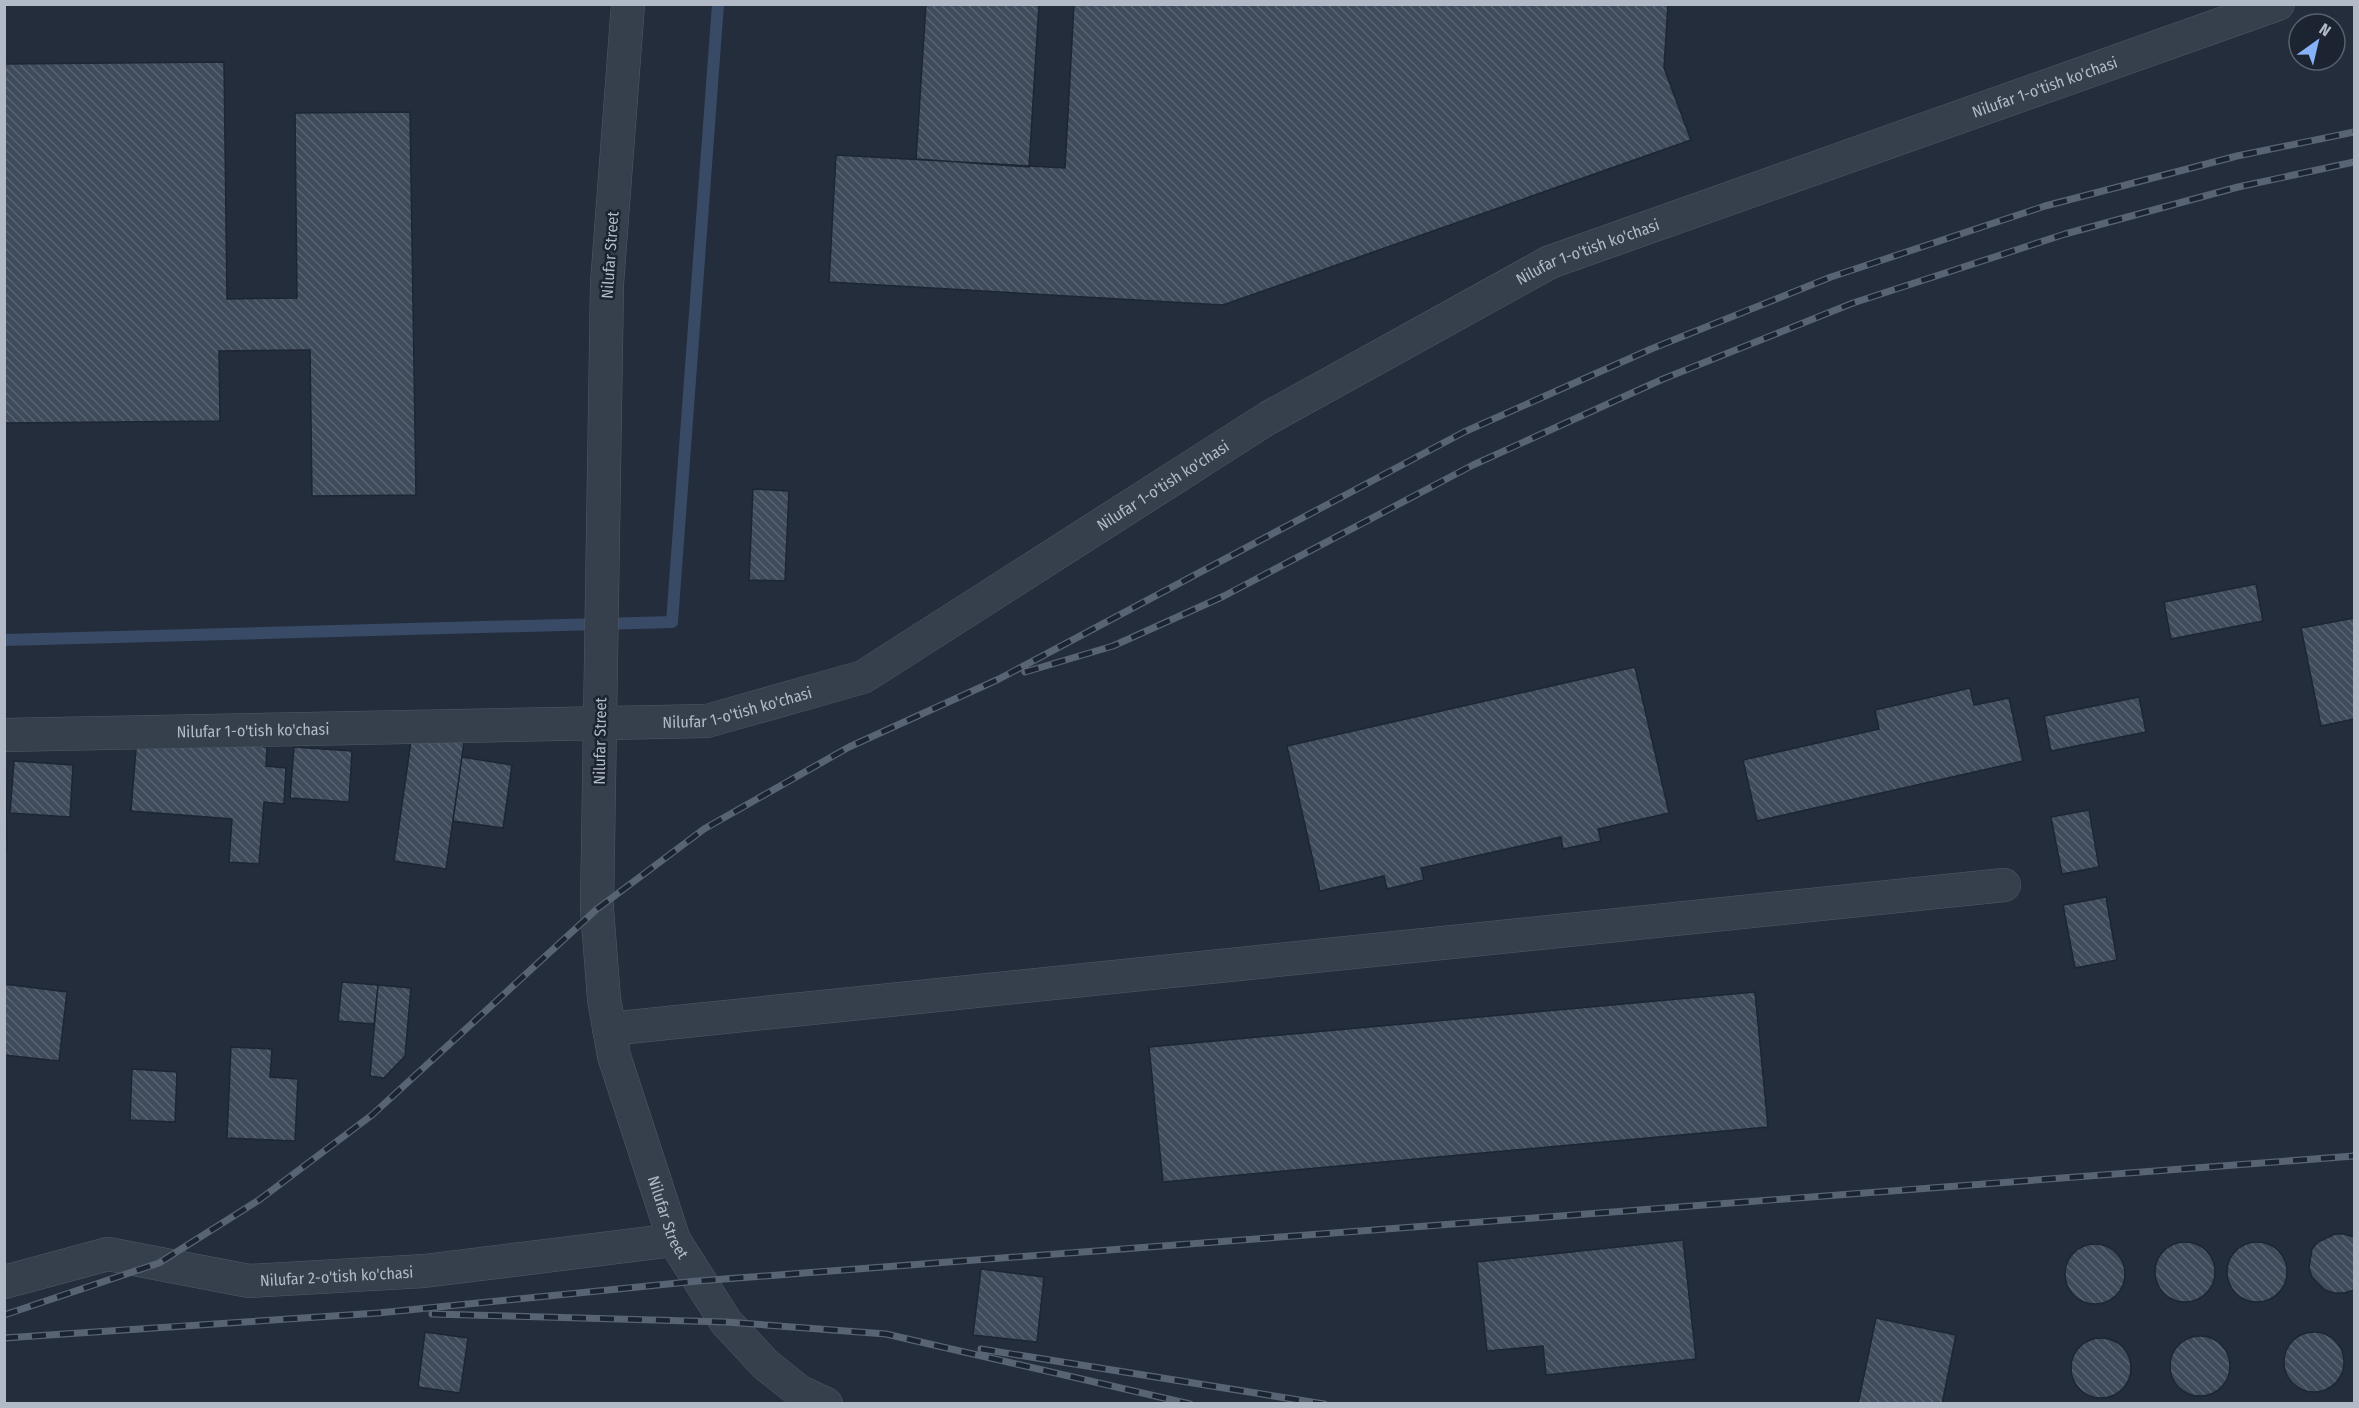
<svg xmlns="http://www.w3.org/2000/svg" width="2359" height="1408" viewBox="0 0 2359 1408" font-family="'Fira Sans Condensed',sans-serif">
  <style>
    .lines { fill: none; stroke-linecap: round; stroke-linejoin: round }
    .stream { stroke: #384a65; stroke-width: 12 }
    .building { fill: url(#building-back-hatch); stroke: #1e2633; stroke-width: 1.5 }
    .minor-casing { stroke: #525a67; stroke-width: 34 }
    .minor { stroke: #363f4c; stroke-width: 33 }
    .rail-casing { stroke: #586373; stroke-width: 7 }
    .rail { stroke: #1c2431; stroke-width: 4.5; stroke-dasharray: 14; stroke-linecap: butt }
    .labels { text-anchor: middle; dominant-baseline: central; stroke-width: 5; stroke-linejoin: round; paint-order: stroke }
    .street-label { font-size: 16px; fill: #b2bac8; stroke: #1c2431 }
  </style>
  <defs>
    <pattern id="building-back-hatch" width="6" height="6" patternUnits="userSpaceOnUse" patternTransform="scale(1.5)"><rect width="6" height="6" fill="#3f4b5b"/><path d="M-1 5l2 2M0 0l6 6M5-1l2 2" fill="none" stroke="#586371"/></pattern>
  </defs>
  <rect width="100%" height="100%" fill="#232d3c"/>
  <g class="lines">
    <!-- stream -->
    <path class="stream" d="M4,640L672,622L718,4"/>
  </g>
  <!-- building -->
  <path class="building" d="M926,4H1039L1029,167L916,159Z
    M1074,4H1668L1664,68L1691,140L1223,305L829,282L836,155L1065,168Z
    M224,62L227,299L297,298L295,113L410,112L416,495L312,496L310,350L219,351L220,421L4,423V64Z
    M753,489L789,491L785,581L749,580Z
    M2256,584L2263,621L2171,639L2164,602Z
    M2354,618V719L2321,726L2301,628Z
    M1635,667L1669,813L1598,829L1601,841L1563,849L1561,837L1421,868L1424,880L1387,889L1384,876L1320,891L1287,746Z
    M1970,688L1974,705L2009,698L2023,761L1757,821L1743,760L1879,729L1875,710Z
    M2139,697L2146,732L2051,751L2044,716Z
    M412,734L464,742L446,869L394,861Z
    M137,737L267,747L266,766L286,768L284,804L264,802L259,864L229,862L232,819L131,811Z
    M294,747L352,751L349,802L290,798Z
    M4,749H5L7,849H4Z
    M462,757L512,765L503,828L453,821Z
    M14,761L73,765L70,817L10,813Z
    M2089,810L2099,867L2062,874L2051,817Z
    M2106,897L2117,960L2075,968L2063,905Z
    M342,982L378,985L374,1024L338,1021Z
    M4,984L67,992L59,1061L4,1055Z
    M378,985L411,988L405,1056L384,1078L370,1076Z
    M1755,992L1768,1127L1163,1182L1149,1047Z
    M231,1047L272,1049L270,1077L298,1079L295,1141L227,1138Z
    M132,1069L177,1072L175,1122L130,1120Z
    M2335,1234H2344L2354,1237V1290L2344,1293H2334L2325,1290L2312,1277L2309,1268L2312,1249L2318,1242Z
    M1683,1240L1696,1359L1546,1375L1543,1346L1487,1351L1477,1262Z
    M2227 1272a30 30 0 1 1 60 0a30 30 0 1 1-60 0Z
    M2155 1272a30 30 0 1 1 60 0a30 30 0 1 1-60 0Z
    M2065 1274a30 30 0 1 1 60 0a30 30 0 1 1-60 0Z
    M981,1269L1044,1277L1037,1342L973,1335Z
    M1876,1318L1956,1335L1942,1404H1858Z
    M2284 1362a30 30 0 1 1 60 0a30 30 0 1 1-60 0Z
    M425,1332L468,1338L460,1393L418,1387Z
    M2170 1366a30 30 0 1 1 60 0a30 30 0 1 1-60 0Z
    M2071 1368a30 30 0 1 1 60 0a30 30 0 1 1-60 0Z"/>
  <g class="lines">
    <defs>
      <g id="minor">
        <path id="s1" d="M628,4L607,284L597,909L604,999L614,1056L674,1240L726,1322L765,1364L800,1392L826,1404"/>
        <path id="s2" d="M4,735L707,721L863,677L1268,418L1550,262L2278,4"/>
        <path d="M609,1029L2004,885"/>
        <path id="s3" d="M4,1282L108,1254L249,1281L424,1271L674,1240"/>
      </g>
    </defs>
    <!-- minor casing -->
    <use href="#minor" class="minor-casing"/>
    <!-- minor -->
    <use href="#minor" class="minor"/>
    <defs>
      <path id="rail" d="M1025,672L1113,646L1224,596L1473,465L1663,379L1853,303L2065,234L2238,187L2354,162
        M432,1314L726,1322L886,1334L1190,1404
        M4,1315L159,1263L259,1200L372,1115L597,909L704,829L849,747L999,679L1464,432L1651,349L1831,277L2045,206L2237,156L2354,132
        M4,1338L378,1313L698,1281L2354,1156
        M981,1349L1324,1404"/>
    </defs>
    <!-- rail casing -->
    <use href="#rail" class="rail-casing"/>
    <!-- rail -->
    <use href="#rail" class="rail"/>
  </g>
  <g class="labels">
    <!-- street labels -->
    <g class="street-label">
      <text stroke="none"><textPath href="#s2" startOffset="2193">Nilufar 1-o'tish ko'chasi</textPath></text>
      <text stroke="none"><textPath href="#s2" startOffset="1707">Nilufar 1-o'tish ko'chasi</textPath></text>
      <text transform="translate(610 255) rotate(-86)">Nilufar Street</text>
      <text stroke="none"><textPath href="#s2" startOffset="1221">Nilufar 1-o'tish ko'chasi</textPath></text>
      <text stroke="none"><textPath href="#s2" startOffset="735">Nilufar 1-o'tish ko'chasi</textPath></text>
      <text stroke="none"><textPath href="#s2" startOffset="249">Nilufar 1-o'tish ko'chasi</textPath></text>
      <text transform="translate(600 741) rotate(-89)">Nilufar Street</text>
      <text stroke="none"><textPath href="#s1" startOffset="1224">Nilufar Street</textPath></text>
      <text stroke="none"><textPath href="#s3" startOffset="339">Nilufar 2-o'tish ko'chasi</textPath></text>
    </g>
  </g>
  <!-- border -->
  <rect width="2359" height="1408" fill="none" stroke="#b2bac8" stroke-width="12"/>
  <!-- north arrow -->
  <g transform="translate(2317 42) rotate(34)"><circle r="28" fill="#1c2431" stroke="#58606d" stroke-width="1.5"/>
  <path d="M0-4.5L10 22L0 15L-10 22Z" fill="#86b2f8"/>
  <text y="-9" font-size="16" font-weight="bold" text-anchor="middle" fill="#b2bac8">N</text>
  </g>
</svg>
